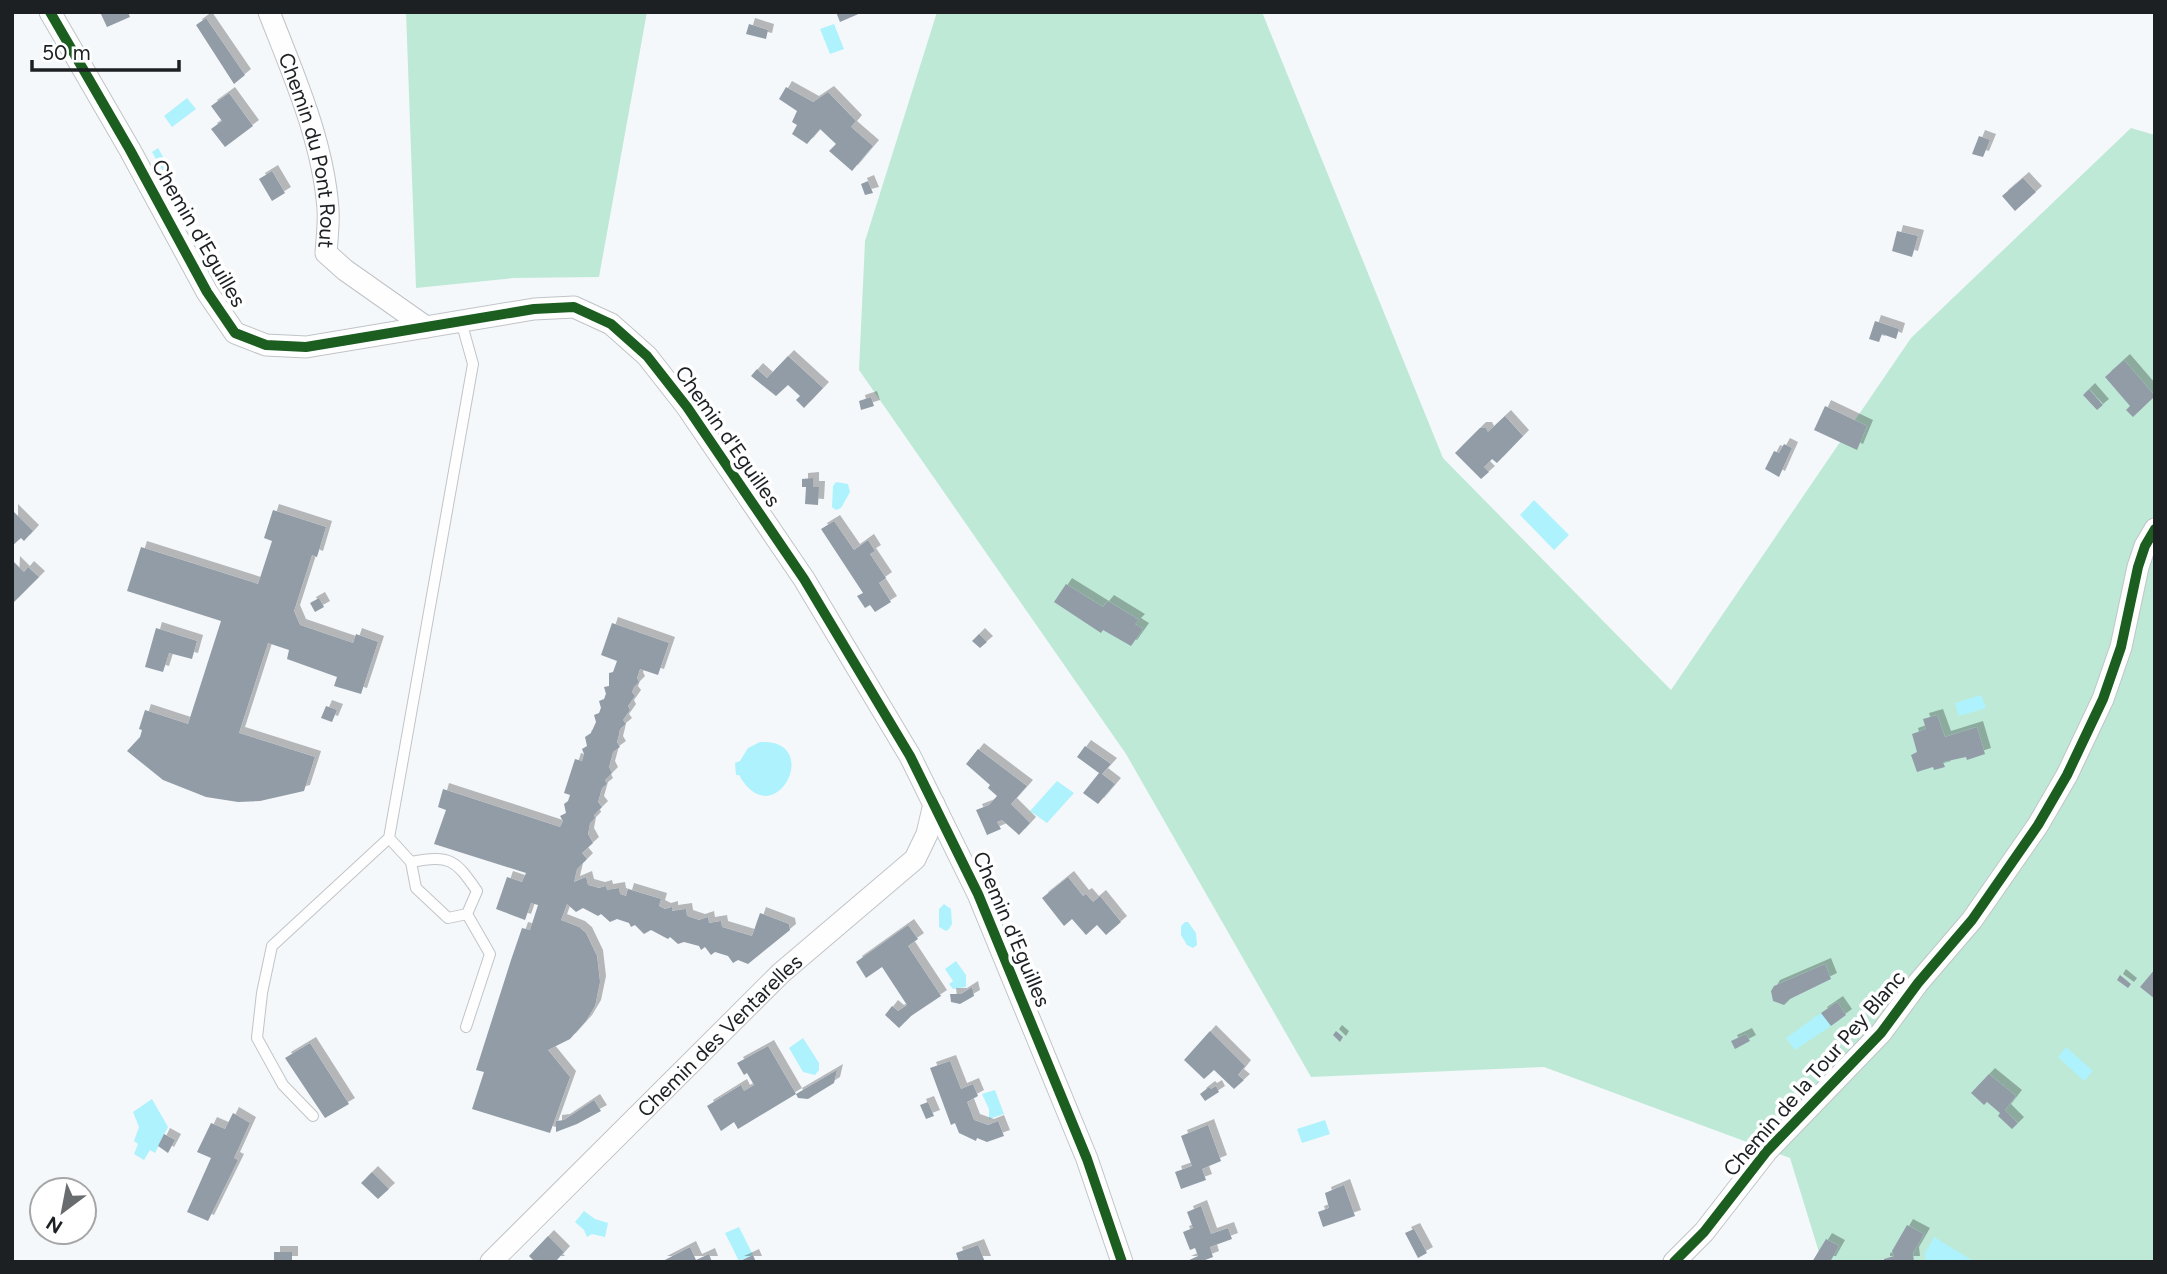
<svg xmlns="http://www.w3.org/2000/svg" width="2167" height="1274" viewBox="0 0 2167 1274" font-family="Figtree,sans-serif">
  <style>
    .green { fill: #bfe9d7 }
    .water { fill: #adf2fc }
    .building { fill: #929ca7; filter: url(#shadow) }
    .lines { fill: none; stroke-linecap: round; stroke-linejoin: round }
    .service-casing { stroke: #c1c4c7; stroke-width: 12 }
    .minor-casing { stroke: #c1c4c7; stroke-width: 23 }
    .service { stroke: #fefefe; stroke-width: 10 }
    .minor { stroke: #fefefe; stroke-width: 21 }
    .cycleway-casing { stroke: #fff; stroke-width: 15 }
    .cycleway { stroke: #1b5e20; stroke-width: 10 }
    .labels { text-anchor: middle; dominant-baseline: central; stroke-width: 7; stroke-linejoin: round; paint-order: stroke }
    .street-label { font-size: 21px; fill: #1d2022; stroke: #fff }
  </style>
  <defs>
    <filter id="shadow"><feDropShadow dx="6" dy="-6" stdDeviation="0" flood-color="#0004"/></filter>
  </defs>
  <rect width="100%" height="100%" fill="#f5f8fb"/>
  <!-- green -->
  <path class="green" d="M406,12H647L599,277L514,278L416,288Z
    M937,12H1262L1443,458L1671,690L1911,338L2131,128L2155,135V1262H1822L1790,1158L1544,1067L1311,1077L1126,754L859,370L865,241Z"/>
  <!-- water -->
  <path class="water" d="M834,24L844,49L830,54L820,29Z
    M187,98L196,109L172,127L164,116Z
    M158,148L170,169L164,173L152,152Z
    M836,482L848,484L850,492L841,508L836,510L832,507L833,486Z
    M1534,500L1569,535L1554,550L1520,515Z
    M1981,695L1986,708L1959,716L1955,703Z
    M760,742C825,738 775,838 739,775H736L735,763L740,761L748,748Z
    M1057,781L1074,793L1047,823L1030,811Z
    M944,904L951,909L952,924L949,929L946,931L939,927V909Z
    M1185,922H1188L1196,933L1197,945L1193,948L1187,945L1181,935V926Z
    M956,961L966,975V987L953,989L949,984L953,981L945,969Z
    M1821,1013L1831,1026L1795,1050L1786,1038Z
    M803,1038L819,1063V1070L815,1075L803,1072L789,1048Z
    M2066,1047L2093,1071L2084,1081L2058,1057Z
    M995,1090L1004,1114L989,1119V1109L982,1094Z
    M152,1099L168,1127L155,1153L150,1150L144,1160L134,1154L138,1144L134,1141L139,1127L133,1112Z
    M1325,1120L1330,1134L1302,1143L1297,1129Z
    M584,1211L595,1219L608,1223L605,1237L592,1234L587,1237L584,1230L575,1222Z
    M739,1227L753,1255L739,1261L725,1233Z
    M1934,1237L1975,1262H1926L1925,1253Z"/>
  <!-- building -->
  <path class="building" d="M100,12H128L130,17L107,27Z
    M836,12H863L840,22Z
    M206,18L245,75L234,84L196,25Z
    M749,24L768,30L766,39L746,34Z
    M786,87L813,102L828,92L856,121L851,127L873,146L852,171L829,151L836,144L820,129L807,144L792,134L797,125L792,122L797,111L779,99Z
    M229,93L253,126L225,147L211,129L222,121L211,106Z
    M1979,136L1990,140L1983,157L1972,154Z
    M272,171L285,193L272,201L259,179Z
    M2023,178L2036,192L2015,211L2002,196Z
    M868,181L873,193L865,195L861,184Z
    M1897,231L1918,236L1912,257L1892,251Z
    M1875,321L1899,329L1896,339L1882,334L1879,342L1869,339Z
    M788,356L823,388L804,408L796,400L800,396L788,385L776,396L751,376L757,369L767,378Z
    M2124,360L2155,396L2133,417L2126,410L2130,406L2105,377Z
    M2089,389L2103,405L2097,410L2083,395Z
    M871,397L874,406L861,410L859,401Z
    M1825,406L1867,426L1857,450L1814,430Z
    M1505,416L1523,436L1497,463L1492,459L1484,467L1489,472L1481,479L1455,453L1480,428H1486L1488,432Z
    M1784,444L1792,448L1779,477L1765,469L1774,451L1779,453Z
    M813,478V487H819L818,505L805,504L806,487H802V479Z
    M12,510L33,531L24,541L21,538L12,546Z
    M273,510L326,527L317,557L312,555L294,611L300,625L353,643L356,634L378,642L361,694L334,686L337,677L287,659L289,650L268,643L239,733L315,757L304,791L260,801L238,802L206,797L163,780L127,751L140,737L142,730L139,729L145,710L188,724L221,621L127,591L141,547L258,584L272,541L264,538Z
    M834,521L854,550L868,540L875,551L870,554L886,578L879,583L891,602L875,612L870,605L865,608L857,596L863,593L821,529Z
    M14,562L24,572L28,567L39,577L12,604Z
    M1066,584L1103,607L1108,601L1139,620L1135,624L1143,629L1131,646L1103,630L1101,633L1054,602Z
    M319,598L324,607L315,612L310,603Z
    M612,623L669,643L658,675L640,669L637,678L639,682L634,687L632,692L635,696L628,706L630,710L623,720L626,724L620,729L619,734L617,742L620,747L613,752L609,767L612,773L605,780L607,784L602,788L598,802L602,807L594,815L595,818L590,823L588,834L593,843L582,853L587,859L577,869L574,882L586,877L588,885L599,888L606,886L607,890L619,888L620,894L626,896L628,889L661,899L659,906L665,909L672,907V911L686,909L687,916L699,920L708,917L709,923L721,921L722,927L752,936L760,913L789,924L790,930L748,964L738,960L733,963L728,956L715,952L711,955L705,947L701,950L699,946L684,942L678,944L670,937L668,939L651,930L644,934L635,925L631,927L629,923L617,919L610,922L601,914L598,916L583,908L576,912L567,904L561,920L579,927L586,933L597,956L600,982L595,1006L586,1021L570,1039L548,1050L570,1077L550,1133L472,1109L484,1072L476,1070L511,960L522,928L530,930L538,905L531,903L525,920L496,909L507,877L522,882L526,873L434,844L446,810L438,807L443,789L560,827L563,821L560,816L566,813L564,804L568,801L570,795L564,793L575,759L582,761L584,754L582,749L587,746L585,737L591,733L596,722L594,715L599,713L601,708L599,701L604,699L606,694L604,687L609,686V673L613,672L617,661L601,655Z
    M156,628L197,641L192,659L169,653L163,672L145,667Z
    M979,634L987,642L980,648L972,641Z
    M326,706L337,710L332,722L321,718Z
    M1937,715L1945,737L1977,727L1985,754L1967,760L1966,757L1943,762L1945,767L1934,770L1933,767L1917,772L1911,755L1917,752L1912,734L1926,729L1923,719Z
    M1085,746L1111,764L1102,774L1115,784L1098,804L1083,793L1099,773L1077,757Z
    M978,749L1027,786L1011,804L1030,823L1019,835L1002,820L997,822L1001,829L987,835L984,828L976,810L989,805L997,796L988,788L990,785L966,764Z
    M1068,877L1083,896L1086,894L1093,902L1100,896L1121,922L1106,935L1097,925L1086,935L1072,919L1064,926L1042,898Z
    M908,925L918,939L908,946L941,996L911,1016L899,1028L885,1015L892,1006L898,1011L907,1005L882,967L866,978L856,962Z
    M1825,964L1831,979L1790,999L1784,1005L1773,1001L1771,991L1774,986Z
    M2155,969V999L2140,987Z
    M2120,975L2131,984L2128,988L2117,980Z
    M972,987L974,996L960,1004L951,1002L950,994H961Z
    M1837,1002L1846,1015L1831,1026L1821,1013Z
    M1210,1031L1245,1066L1238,1075L1244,1080L1234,1089L1214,1070L1204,1079L1184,1060Z
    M1336,1031L1343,1037L1340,1042L1333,1035Z
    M1746,1034L1750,1041L1735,1049L1731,1041Z
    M310,1043L349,1104L325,1118L285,1058Z
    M768,1046L796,1094L837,1070L834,1083L808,1099L798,1098L796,1094L738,1129L734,1122L721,1131L707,1106L741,1085L744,1091L754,1085L747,1073L744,1075L737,1063Z
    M950,1061L961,1089L973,1084L978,1096L967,1102L974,1120L988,1125L998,1121L1004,1136L987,1142L977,1138L976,1141L959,1133L955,1123L951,1125L930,1068Z
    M1989,1074L2016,1096L2005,1110L2018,1123L2012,1129L1998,1116L2000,1113L1987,1102L1984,1105L1971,1093Z
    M1216,1086L1219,1092L1205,1101L1200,1094L1209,1087L1211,1089Z
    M594,1100L601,1111L577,1124L556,1132V1121L564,1120Z
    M928,1102L934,1116L926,1119L920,1105Z
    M233,1113L250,1123L234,1158L238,1160L208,1221L187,1212L211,1158L197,1152L211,1123L225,1129Z
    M1208,1125L1221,1161L1202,1169L1206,1180L1181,1189L1175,1172L1192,1166L1181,1136Z
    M164,1134L175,1140L168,1153L158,1146Z
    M372,1172L389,1189L378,1199L361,1183Z
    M1344,1185L1355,1216L1323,1227L1318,1212L1329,1208L1325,1193Z
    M1201,1206L1211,1234L1228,1228L1232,1239L1210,1247L1213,1257L1200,1262H1185L1198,1256L1195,1248L1190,1250L1183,1232L1193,1228L1187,1212Z
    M1907,1225L1924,1234L1913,1253L1914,1262H1884V1259L1894,1256L1892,1251Z
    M1414,1229L1427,1253L1418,1258L1405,1233Z
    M548,1236L564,1252L557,1260L559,1262H535L529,1256Z
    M1826,1239L1839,1246L1830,1262H1812Z
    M978,1245L985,1262H959L956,1253Z
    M690,1247L696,1260L709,1254L712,1262H661Z
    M274,1252H292V1262H274Z
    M753,1255L756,1262H738Z"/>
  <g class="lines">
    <defs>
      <path id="service" d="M389,838L411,862L416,888L448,918L467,914L477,891C455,859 450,855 411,862
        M466,1027L490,954L467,914
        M313,1116L283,1085L257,1038L262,993L272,946L389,838L473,364L461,321"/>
      <g id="minor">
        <path d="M50,12L130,150L207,292L235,333L266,345L306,347L534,309L574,307L611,324L647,356L687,407L804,579L910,756L978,894L1087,1159L1122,1262"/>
        <path id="s1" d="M269,12C294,76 323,141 328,209C329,223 327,239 326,253L345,270L426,327"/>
        <path id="s2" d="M491,1262L781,973L915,859L927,834L934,804"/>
        <path d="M1674,1262L1704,1232L1767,1151L1881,1033L1918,983L1972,920L2038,825L2067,775L2103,699L2121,647L2138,567L2145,546L2155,529"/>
      </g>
    </defs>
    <!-- service casing -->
    <use href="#service" class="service-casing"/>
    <!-- minor casing -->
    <use href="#minor" class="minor-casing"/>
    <!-- service -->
    <use href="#service" class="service"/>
    <!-- minor -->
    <use href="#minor" class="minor"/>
    <defs>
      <path id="cycleway" d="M50,12L130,150L207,292L235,333L266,345L306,347L534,309L574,307L611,324L647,356L687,407L804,579L910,756L978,894L1087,1159L1122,1262
        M1674,1262L1704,1232L1767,1151L1881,1033L1918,983L1972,920L2038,825L2067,775L2103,699L2121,647L2138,567L2145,546L2155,529"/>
    </defs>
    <!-- cycleway casing -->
    <use href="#cycleway" class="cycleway-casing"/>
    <!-- cycleway -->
    <use href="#cycleway" class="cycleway"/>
  </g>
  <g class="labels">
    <!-- street labels -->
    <g class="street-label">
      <text stroke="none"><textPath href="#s1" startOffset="145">Chemin du Pont Rout</textPath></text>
      <text transform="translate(199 233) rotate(60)">Chemin d'Eguilles</text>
      <text transform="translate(728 436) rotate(55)">Chemin d'Eguilles</text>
      <text transform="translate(1012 929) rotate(67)">Chemin d'Eguilles</text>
      <text stroke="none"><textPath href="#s2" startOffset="322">Chemin des Ventarelles</textPath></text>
      <text transform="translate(1814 1073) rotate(-49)">Chemin de la Tour Pey Blanc</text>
    </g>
  </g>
  <!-- border -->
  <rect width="2167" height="1274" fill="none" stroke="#1d2022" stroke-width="28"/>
  <!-- north arrow -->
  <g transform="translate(63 1211) rotate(212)"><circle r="33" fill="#ffffff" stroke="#a5a6a7" stroke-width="2"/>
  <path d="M0-5L12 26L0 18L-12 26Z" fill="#696c6e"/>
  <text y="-10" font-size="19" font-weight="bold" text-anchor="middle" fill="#1d2022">N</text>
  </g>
  <!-- scale -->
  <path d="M32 60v10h147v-10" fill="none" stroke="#1d2022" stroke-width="3.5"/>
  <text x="42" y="60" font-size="21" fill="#1d2022" stroke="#ffffff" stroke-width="5" paint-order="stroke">50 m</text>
</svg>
